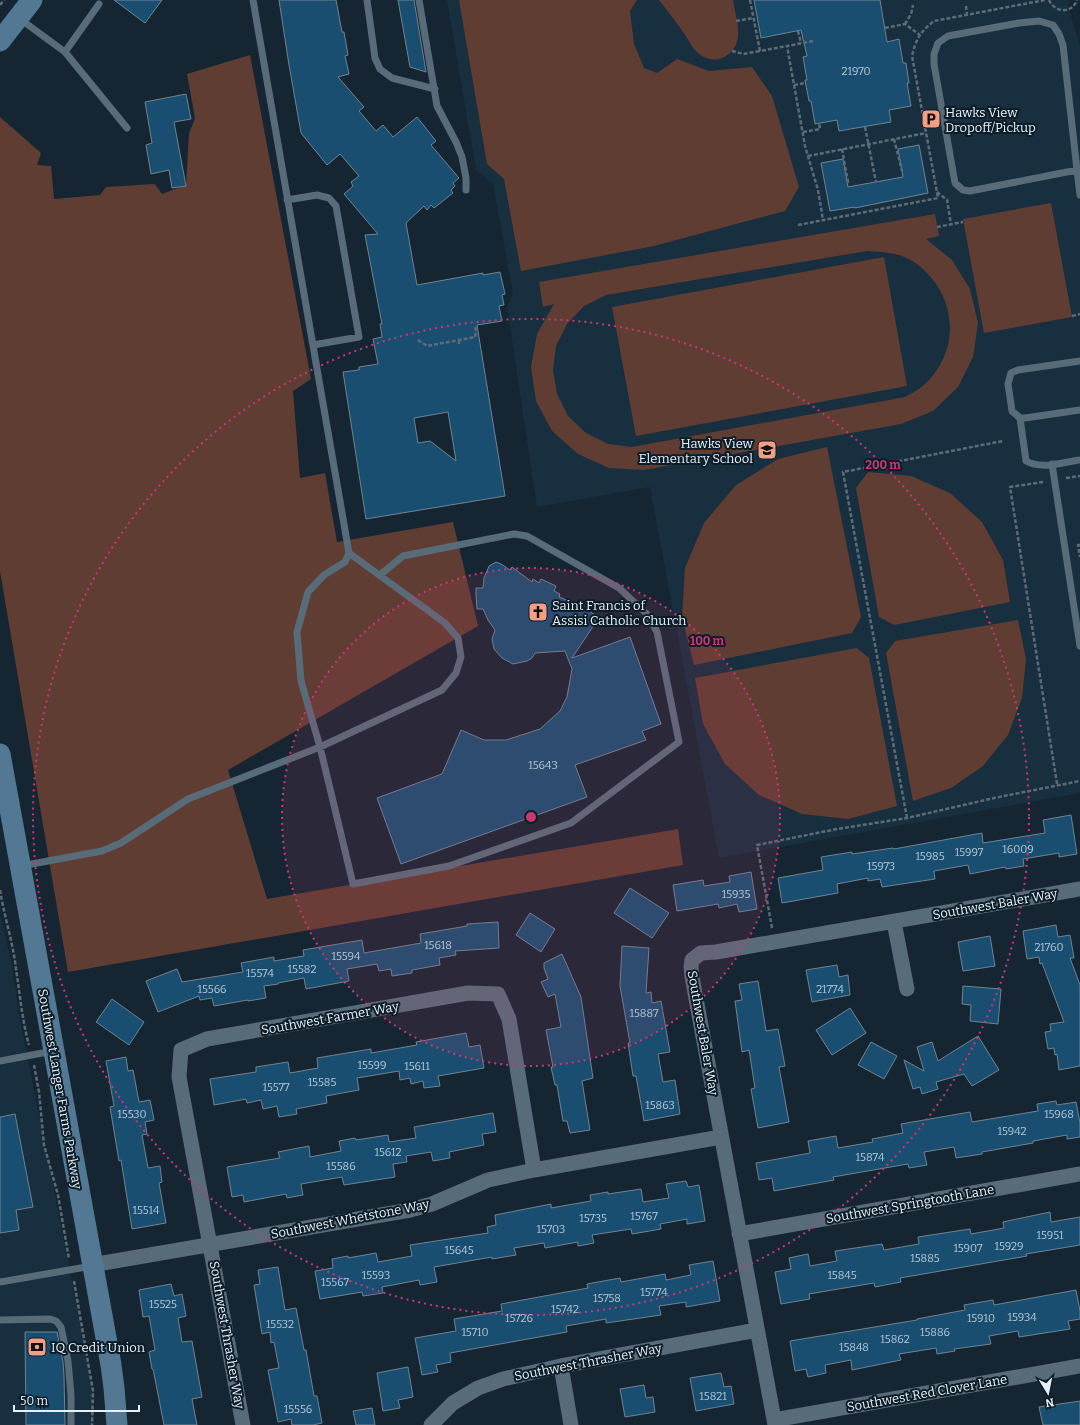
<svg xmlns="http://www.w3.org/2000/svg" width="1080" height="1425" viewBox="0 0 1080 1425" font-family="Bitter,serif">
  <style>
    .built { fill: #172f3f }
    .green { fill: #603d32; fill-rule: evenodd }
    .building { fill: #1a4e70; stroke: #6f8391; fill-rule: evenodd }
    .lines { fill: none; stroke-linecap: round; stroke-linejoin: round }
    .path { stroke: #5d6b76; stroke-width: 2.5; stroke-dasharray: 4 2; stroke-linecap: butt }
    .service { stroke: #586b79; stroke-width: 7 }
    .minor { stroke: #586b79; stroke-width: 15 }
    .secondary { stroke: #527893; stroke-width: 21 }
    .ring { fill: none; stroke: #c83973; stroke-width: 2; stroke-dasharray: 2 4 }
    .labels { text-anchor: middle; dominant-baseline: central; stroke-width: 4; stroke-linejoin: round; paint-order: stroke }
    .number-label { font-size: 11px; fill: #b4c8d8 }
    .poi-label { font-size: 13px; fill: #e7f1fa; stroke: #0c1d28; text-anchor: start }
    .street-label { font-size: 13px; fill: #e7f1fa; stroke: #0c1d28 }
    .centre { fill: #c83973; stroke: #0c1d28; stroke-width: 2 }
    .ring-label { font-size: 12px; text-anchor: middle; font-weight: bold; fill: #c83973; stroke: #0c1d28; stroke-width: 4; stroke-linejoin: round; paint-order: stroke }
  </style>
  <rect width="100%" height="100%" fill="#152632"/>
  <!-- built -->
  <path class="built" d="M447,0H1068L1070,13L1080,46V793L719,858L650,487L537,507L507,306L513,293L493,184L476,170Z
    M0,914L11,960L19,1015L93,1386L94,1425H0Z"/>
  <!-- green -->
  <path class="green" d="M459,0H637L630,11L634,44L644,68L657,73L677,59L709,71L752,67L772,96L799,187L785,211L654,246L521,271L504,179L487,164Z
    M659,0H733C736,20 746,43 726,56C719,61 709,60 702,56C693,51 689,40 683,32C676,21 667,11 659,0Z
    M250,55L311,379L293,391L300,478L325,473L337,542L453,522L478,626L228,770L267,899L678,829L683,865L68,972L0,571V117L41,153L37,165L51,166L54,199L100,195L106,187L155,184L162,194L186,185L189,134L195,118L187,74Z
    M1051,203L1072,317L984,333L963,219Z
    M935,214L939,236L926,239L952,260L970,289L978,323L973,357L958,387L933,411L901,424L644,470L609,468L578,454L552,431L536,401L531,367L537,334L554,304L543,307L539,282ZM867,251C884,252 901,253 914,262C956,291 963,348 925,384C920,389 912,393 905,397L632,447L608,444L586,433L568,416L557,394L553,370L556,346L567,324L584,306L606,295Z
    M884,257L907,386L636,436L612,307Z
    M827,447L861,617L852,633L694,665L682,617L685,568L704,523L736,485L778,459Z
    M868,472L911,476L950,493L982,522L1003,560L1010,602L894,625L879,617L856,488Z
    M1018,620L1026,659L1022,698L1008,735L983,766L951,788L913,801L886,653L895,641Z
    M857,648L869,658L897,806L848,819L802,814L759,795L725,764L703,724L695,678Z"/>
  <!-- building -->
  <path class="building" d="M114,0H162L145,23Z
    M279,0H336L342,32H344L348,55L345,56L349,74L338,77L364,107L359,111L376,131L383,125L393,137L417,117L436,141L431,145L459,178L453,183L455,186L451,190L453,193L434,208L431,205L427,210L424,206L406,223L417,285L483,273V275L500,272L505,294L502,295L504,305L499,306L502,321L477,325L505,496L366,519L343,372L359,370V367L378,364L373,339L382,337L380,324H382L365,235L378,234L344,194L353,186L351,182L359,176L340,154L327,165L301,133L289,65ZM448,412L456,461L430,441L418,443L414,418Z
    M398,0H414L426,72L410,67Z
    M754,0H880L887,42L899,39L903,63H906L909,83H907L911,106L889,110L891,122L839,131L837,120L815,124L811,101H809L805,80H807L803,57L807,56L801,30L761,38Z
    M186,94L191,119L174,122L186,186L172,188L169,170L151,174L146,145L152,143L145,102Z
    M919,145L928,193L855,208V207L830,211L821,163L843,159L848,187L903,177L898,149Z
    M496,562L501,564L510,570L512,567L532,582L533,579L539,583L541,579L556,586L554,591L560,594L559,597L577,604L597,616L594,625L572,658L630,637L661,724L642,731L646,740L575,765L587,797L401,864L377,798L442,774L461,730L484,740H506L540,729L560,711L567,697L572,669L565,651L535,653L532,658L527,661L513,664L502,658L494,649L492,639L495,630L488,620L483,609H477L476,595V588H483L484,578L489,566Z
    M1071,815L1077,854L1059,857V853L1023,859L1024,866L1006,869L1005,867L970,874L968,865L934,871L935,879L882,887L880,879L868,881V878L837,884L838,893L782,903L778,878L823,870L821,857L852,852V854L893,848L894,849L982,833L983,843L1045,833L1043,820Z
    M751,872L757,909L739,912L737,904L719,908L718,904L677,911L673,885L703,880L704,886L730,882L729,876Z
    M630,888L669,913L652,938L614,913Z
    M530,913L555,929L541,952L516,935Z
    M498,922L499,948L455,951L456,955L439,958L440,965L412,970V973L392,976L391,969L379,971L377,964L347,969L349,981L306,989L304,978L278,983V984L264,986L266,998L248,1001V1000L214,1006L212,998L200,1000L199,996L158,1012L146,981L177,969L182,982L243,972L241,963L274,957V961L304,956L303,950L362,940L364,953L421,943L420,934L467,926V924Z
    M1056,925L1058,937L1070,935L1074,958H1070L1080,985V1066L1059,1070L1057,1054L1055,1055L1054,1048L1048,1049L1045,1032L1051,1031L1050,1024L1064,1022L1042,963L1040,964L1039,957L1027,959L1023,931Z
    M990,936L995,966L963,971L958,942Z
    M622,946L649,948L646,993L651,992L652,1003L661,1001L670,1052L658,1054L663,1082L675,1080L680,1114L644,1121L636,1076H633L628,1043H630L620,986Z
    M562,954L581,997L593,1078L582,1081L590,1130L570,1133L567,1121H563L557,1085H555L551,1067H553L546,1030L561,1027L555,994L548,997L541,982L548,979L544,968V963Z
    M837,965L839,977L848,975L850,995L812,1002L806,970Z
    M758,981L766,1031L778,1029L785,1066L779,1067L789,1122L758,1128L751,1089L755,1088L749,1050L742,1052L735,1001L742,1000L739,984Z
    M963,986L1001,989L998,1024L970,1021L971,1005L962,1004Z
    M112,999L144,1022L129,1045L96,1022Z
    M850,1008L866,1033L832,1055L816,1030Z
    M466,1033L469,1047L480,1045L484,1068L438,1076L440,1086L424,1088L423,1081L411,1084L410,1078L400,1080L399,1071L357,1078L359,1090L326,1096L327,1103L296,1109L297,1114L279,1117L277,1106L263,1109L261,1100L247,1103L246,1099L214,1105L210,1079L256,1072V1067L288,1062L290,1073L318,1068L317,1058L371,1049V1053L417,1045L416,1042Z
    M978,1036L999,1070L972,1086L964,1074L936,1082L938,1089L922,1094L920,1087L913,1089L904,1060L924,1071L917,1047L932,1042L938,1061Z
    M871,1042L897,1056L884,1079L858,1065Z
    M126,1057L128,1071L133,1070L139,1102L150,1100L154,1120L145,1122L147,1134L142,1135L148,1168L160,1166L162,1182L159,1183L166,1223L132,1229L121,1160L119,1161L110,1107L114,1106L106,1061Z
    M1056,1101L1057,1105L1076,1102L1080,1123V1137L1067,1139V1135L1033,1141V1143L982,1152V1154L956,1158L954,1147L924,1152L927,1165L909,1168L908,1164L833,1177L834,1180L774,1191L772,1178L759,1180L756,1163L810,1153L808,1141L836,1136L838,1148L873,1142L872,1139L903,1133L901,1124L970,1112L972,1122L1038,1111L1037,1104Z
    M493,1113L496,1132L482,1134L484,1145L449,1152L450,1158L433,1161L431,1152L406,1156L407,1162L393,1164L395,1177L344,1185L342,1177L301,1184L303,1195L287,1198L286,1194L244,1202L243,1195L232,1197L227,1167L280,1158L278,1152L309,1146L310,1157L341,1151L339,1141L355,1138L356,1140L388,1135L389,1142L416,1138L414,1127Z
    M15,1114L33,1207L16,1210L19,1230L0,1233V1117Z
    M686,1181L688,1187L699,1185L705,1221L687,1224V1219L660,1224L661,1229L632,1234L631,1229L592,1235L594,1243L578,1246V1242L545,1248L544,1243L514,1248L516,1255L492,1259V1257L434,1267L437,1282L420,1285L419,1280L382,1287L383,1293L363,1296L362,1292L320,1299L315,1271L333,1268L332,1259L348,1256V1258L376,1253L378,1262L412,1256L410,1245L488,1233L487,1227L496,1225L495,1215L551,1204V1208L591,1201L590,1195L608,1192V1194L641,1189L643,1202L669,1198L666,1184Z
    M1050,1212L1051,1222L1080,1217V1245L1026,1254L1027,1256L900,1278L901,1282L875,1287L874,1283L809,1294L810,1299L781,1304L775,1272L791,1269L789,1258L808,1254L810,1266L837,1261L835,1251L882,1244L884,1250L919,1244L918,1237L970,1229L971,1234L1004,1228L1003,1222Z
    M713,1261L720,1301L686,1307V1302L659,1306L661,1315L606,1323V1319L566,1326L567,1332L450,1353L451,1362L436,1365L438,1372L422,1375L415,1338L456,1331L454,1319L502,1311L501,1304L588,1288L587,1284L620,1278L621,1282L665,1274L666,1280L691,1275L689,1265Z
    M278,1267L285,1310L296,1308L304,1350H306L314,1396H317L322,1423L313,1425H292L291,1419L278,1422L268,1370L279,1368L274,1342L271,1343L270,1332L262,1334L254,1285L260,1284L258,1270Z
    M171,1284L174,1296L182,1294L186,1316L178,1318L182,1342L192,1341L202,1397L192,1399L197,1425H164L153,1369H152L149,1352L155,1350L149,1316L143,1317L139,1290Z
    M1076,1290L1080,1311V1319L1068,1321L1070,1329L1019,1337L1018,1331L989,1336L991,1344L954,1349L955,1351L937,1354L936,1348L899,1354L901,1360L852,1370L851,1360L825,1365L826,1373L808,1377L806,1369L795,1371L790,1341L917,1320V1319L965,1310L964,1305L993,1300L994,1305Z
    M25,1332H57L63,1362L64,1376L65,1425H26Z
    M408,1367L413,1397L398,1400L400,1408L383,1411L377,1373Z
    M721,1373L724,1387L731,1386L734,1404L696,1411L690,1378Z
    M644,1385L646,1398L653,1397L655,1412L625,1417L620,1389Z
    M1080,1401V1425H1043L1039,1407Z
    M372,1408L375,1425H356L353,1411Z"/>
  <g class="lines">
    <!-- path -->
    <path class="path" d="M750,0L760,51L787,46
      M1049,0C1055,13 1072,14 1077,0
      M0,5L4,0
      M966,6L967,15
      M736,21L753,18
      M905,24L911,14L913,5
      M885,28L905,24L920,35
      M798,31L801,43
      M813,41L787,46L805,146L818,190L823,220
      M732,51L743,54L760,51
      M794,85L805,83
      M865,127L876,182
      M803,132L820,129L819,123
      M894,139L902,171
      M842,149L848,182H847
      M808,156L926,133
      M937,192L947,200L951,224
      M798,225L938,198L912,56C916,39 920,32 934,21L1045,0
      M937,227L963,222
      M1072,316L1080,314
      M418,340L427,346L475,337L476,332L475,325
      M459,340V346
      M1066,478L1080,476
      M1043,482L1010,487L1057,784
      M1080,545H1078L1080,557
      M907,818L843,472L1003,441
      M0,890C4,916 13,942 16,969C20,994 22,1020 29,1045
      M772,928L757,845L837,829L907,818L994,798L1080,781
      M34,1065L39,1092L44,1145L58,1195L69,1259
      M74,1281L93,1391L92,1425"/>
    <!-- service -->
    <path class="service" d="M253,0L349,553L345,562L324,575L308,592L297,632L301,681L320,747L353,884L449,866L571,823L679,742L657,632L648,615L619,588L527,536L514,534L403,556L380,575
      M367,0L375,58L380,69L392,78L435,89
      M419,0L437,106L456,142L462,157L466,178V190
      M20,19L65,52L99,4
      M1039,21L1053,25L1059,34L1063,45L1077,170L970,191L963,190L955,183L934,64V54L938,43L948,36L1019,23Z
      M65,52L127,128
      M1080,169L1077,170L1080,195
      M287,200L317,195L329,198L336,206L359,337L313,345
      M1080,361L1018,370L1011,373L1008,384L1012,411L1020,418H1025L1080,410
      M1020,418L1026,461C1042,470 1063,462 1080,460
      M1052,464L1080,646
      M21,866L102,851L121,843L188,799L320,747L442,690L456,673L461,657L458,638L445,623L349,553
      M0,1061L53,1051
      M0,1282L92,1266
      M0,1320L50,1319L56,1321L61,1327L68,1361L71,1395V1425"/>
    <!-- minor -->
    <path class="minor" d="M894,922L907,989
      M739,1234L1080,1174
      M92,1265L410,1210L432,1204L488,1180L534,1170L721,1137
      M561,1366L571,1425
      M774,1420L1080,1366
      M243,1425L179,1077L181,1050L207,1039L468,993L498,994L509,1019L534,1170
      M431,1425L453,1403L478,1388L503,1379L561,1366L757,1330
      M775,1425L692,977L691,967L692,960L701,953L716,952L1080,889"/>
    <!-- secondary -->
    <path class="secondary" d="M0,41L32,0
      M0,754L111,1365L114,1388L117,1425"/>
  </g>
  <!-- distance rings -->
  <circle cx="531" cy="817" r="249" fill="#c83973" fill-opacity=".12"/>
  <g class="ring">
    <circle cx="531" cy="817" r="249"/>
    <circle cx="531" cy="817" r="498"/>
  </g>
  <!-- icons -->
  <defs>
    <symbol id="parking-square" viewBox="-11 -11 22 22"><rect x="-9" y="-9" width="18" height="18" rx="4" fill="#f39f85" stroke="#0c1d28"/><path d="M-3.5-5.5H1a3.5 3.5 0 0 1 0 7H-1V5.5H-3.5ZM-1-3.4V-.6H.8a1.4 1.4 0 0 0 0-2.8Z" fill="#111"/></symbol>
    <symbol id="school-square" viewBox="-11 -11 22 22"><rect x="-9" y="-9" width="18" height="18" rx="4" fill="#f39f85" stroke="#0c1d28"/><path d="M0-5L7-2L0 1L-7-2ZM-4 1L0 2.5L4 1V4Q0 6-4 4Z" fill="#111"/></symbol>
    <symbol id="church-square" viewBox="-11 -11 22 22"><rect x="-9" y="-9" width="18" height="18" rx="4" fill="#f39f85" stroke="#0c1d28"/><path d="M-1.2-6h2.4v3.5h3.3v2.4h-3.3V6h-2.4V-.1h-3.3v-2.4h3.3Z" fill="#111"/></symbol>
    <symbol id="bank-square" viewBox="-11 -11 22 22"><rect x="-9" y="-9" width="18" height="18" rx="4" fill="#f39f85" stroke="#0c1d28"/><path d="M-6-4H6V4H-6ZM0-2.3a2.3 2.3 0 1 0 0 4.6a2.3 2.3 0 1 0 0-4.6Z" fill="#111"/></symbol>
  </defs>
  <g fill-rule="evenodd">
    <use href="#parking-square" x="920" y="108" width="22" height="22"/>
    <use href="#school-square" x="756" y="439" width="22" height="22"/>
    <use href="#church-square" x="527" y="601" width="22" height="22"/>
    <use href="#bank-square" x="26" y="1336" width="22" height="22"/>
  </g>
  <g class="labels">
    <!-- number labels -->
    <g class="number-label">
      <text x="856" y="71">21970</text>
      <text x="543" y="765">15643</text>
      <text x="1018" y="849">16009</text>
      <text x="969" y="852">15997</text>
      <text x="930" y="856">15985</text>
      <text x="881" y="866">15973</text>
      <text x="736" y="894">15935</text>
      <text x="438" y="945">15618</text>
      <text x="1049" y="947">21760</text>
      <text x="346" y="956">15594</text>
      <text x="302" y="969">15582</text>
      <text x="260" y="973">15574</text>
      <text x="212" y="989">15566</text>
      <text x="830" y="989">21774</text>
      <text x="644" y="1013">15887</text>
      <text x="372" y="1065">15599</text>
      <text x="417" y="1066">15611</text>
      <text x="322" y="1082">15585</text>
      <text x="276" y="1087">15577</text>
      <text x="660" y="1105">15863</text>
      <text x="132" y="1114">15530</text>
      <text x="1059" y="1114">15968</text>
      <text x="1012" y="1131">15942</text>
      <text x="388" y="1152">15612</text>
      <text x="870" y="1157">15874</text>
      <text x="341" y="1166">15586</text>
      <text x="146" y="1210">15514</text>
      <text x="644" y="1216">15767</text>
      <text x="593" y="1218">15735</text>
      <text x="551" y="1229">15703</text>
      <text x="1050" y="1235">15951</text>
      <text x="1009" y="1246">15929</text>
      <text x="968" y="1248">15907</text>
      <text x="459" y="1250">15645</text>
      <text x="925" y="1258">15885</text>
      <text x="376" y="1275">15593</text>
      <text x="842" y="1275">15845</text>
      <text x="335" y="1282">15567</text>
      <text x="654" y="1292">15774</text>
      <text x="607" y="1298">15758</text>
      <text x="163" y="1304">15525</text>
      <text x="565" y="1309">15742</text>
      <text x="1022" y="1317">15934</text>
      <text x="519" y="1318">15726</text>
      <text x="981" y="1318">15910</text>
      <text x="280" y="1324">15532</text>
      <text x="475" y="1332">15710</text>
      <text x="935" y="1332">15886</text>
      <text x="895" y="1339">15862</text>
      <text x="854" y="1347">15848</text>
      <text x="713" y="1396">15821</text>
      <text x="298" y="1409">15556</text>
    </g>
    <!-- poi labels -->
    <g class="poi-label">
      <text x="945" y="112">Hawks View<tspan x="945" dy="15">Dropoff/Pickup</tspan></text>
      <text x="753" y="443" text-anchor="end">Hawks View<tspan x="753" dy="15">Elementary School</tspan></text>
      <text x="552" y="605">Saint Francis of<tspan x="552" dy="15">Assisi Catholic Church</tspan></text>
      <text x="51" y="1347">IQ Credit Union</text>
    </g>
    <!-- street labels -->
    <g class="street-label">
      <text transform="translate(995 904) rotate(-10)">Southwest Baler Way</text>
      <text transform="translate(330 1018) rotate(-10)">Southwest Farmer Way</text>
      <text transform="translate(703 1033) rotate(80)">Southwest Baler Way</text>
      <text transform="translate(60 1089) rotate(80)">Southwest Langer Farms Parkway</text>
      <text transform="translate(910 1204) rotate(-10)">Southwest Springtooth Lane</text>
      <text transform="translate(350 1219) rotate(-11)">Southwest Whetstone Way</text>
      <text transform="translate(227 1335) rotate(80)">Southwest Thrasher Way</text>
      <text transform="translate(588 1362) rotate(-11)">Southwest Thrasher Way</text>
      <text transform="translate(927 1393) rotate(-10)">Southwest Red Clover Lane</text>
    </g>
  </g>
  <circle cx="531" cy="817" r="6" class="centre"/>
  <g class="ring-label">
    <text x="883" y="469">200 m</text>
    <text x="707" y="645">100 m</text>
  </g>
  <!-- north arrow -->
  <g transform="translate(1048 1393) rotate(170)" stroke="#0c1d28" stroke-width="3" paint-order="stroke">
  <path d="M0-3L7 15L0 10L-7 15Z" fill="#e7f1fa"/>
  <text y="-6" font-size="11" font-weight="bold" text-anchor="middle" fill="#e7f1fa">N</text>
  </g>
  <!-- scale -->
  <path d="M14 1405v6h125v-6" fill="none" stroke="#e7f1fa" stroke-width="2"/>
  <text x="20" y="1405" font-size="12" fill="#e7f1fa" stroke="#0c1d28" stroke-width="3" paint-order="stroke">50 m</text>
</svg>
